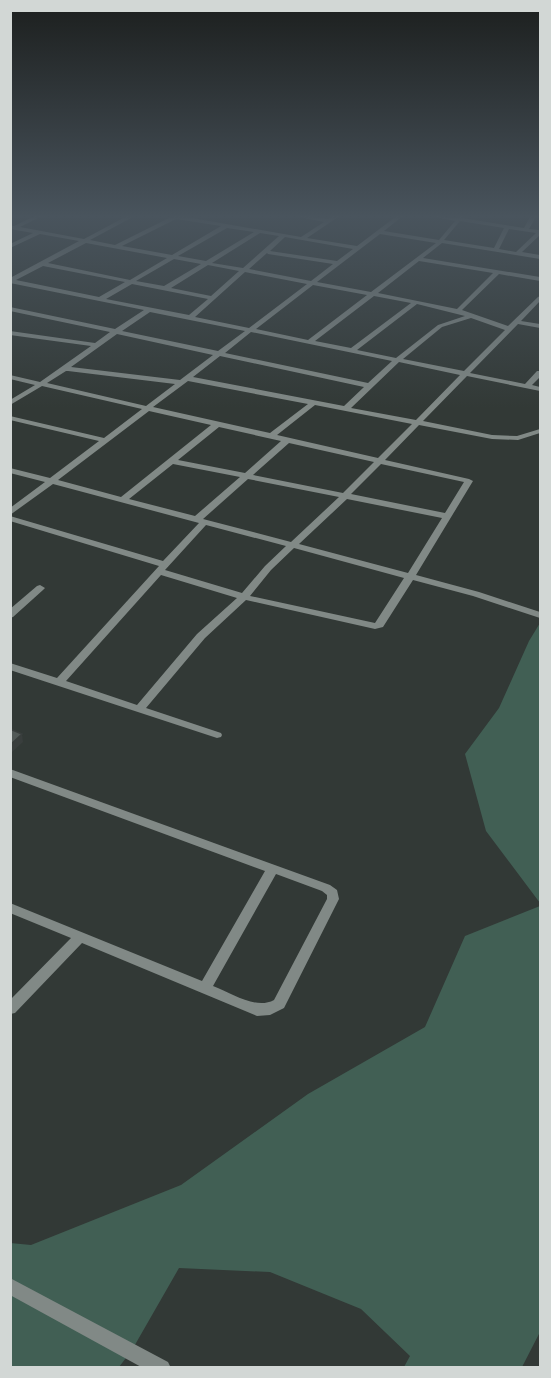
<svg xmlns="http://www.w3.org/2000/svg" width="551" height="1378" viewBox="0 0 551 1378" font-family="Spectral,serif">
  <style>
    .green { fill: #415f54 }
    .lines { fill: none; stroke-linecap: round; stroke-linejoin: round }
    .minor { fill: #818986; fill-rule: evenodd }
    .shaded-wall { fill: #393e3d }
    .building { fill: #525957; stroke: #393e3d; stroke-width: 1.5 }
  </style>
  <rect width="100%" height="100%" fill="#323936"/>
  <!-- green -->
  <path class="green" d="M540,623V903L486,831L465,754L499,708L529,641Z
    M540,906V1332L522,1367H404L410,1356L361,1309L270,1272L179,1268L132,1350L119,1367H11L10,1243L31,1245L181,1185L308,1094L425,1027L465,936Z"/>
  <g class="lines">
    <!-- minor -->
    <path class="minor" d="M37,215H44L20,227L84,239L127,216H131V218L90,240L115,245L175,215L301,237L324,222L289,215H302L328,219L334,215H341L307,238L357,246L398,215H404L384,231L439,240L455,221L426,215L457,218L459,215H465L462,218L524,228L531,215H537L529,229L540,230V235L522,252L540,255V259L442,243L423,258L540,277V281L499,274L462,310L508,326L538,297L540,296V301L521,321L540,324V328L518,324L470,373L525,384L537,371H540V377L532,385L540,387V391L467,376L423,421L492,435L517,436L540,429V433L518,440L492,439L419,425L385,460L469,479L473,481L416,575L479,592L540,612V618L473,596L413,580L383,627L375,629L246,600L205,638L146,708L221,733L222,735L221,737L217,738L10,670V663L57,678L159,566L10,521V516L163,561L199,523L53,484L10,515V508L45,482L10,473V468L50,478L99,441L10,420V416L104,438L142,409L42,386L10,405V400L35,385L10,379V375L40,382L91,346L10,335V331L95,343L110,332L10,311V307L115,329L144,310L10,283V278L79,241L40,234L10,248V244L33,233L10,229V225L14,226ZM176,219L221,226L172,255L122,246ZM460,221L504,228L494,248L444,240ZM227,228L254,232L206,261L178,256ZM509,229L536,233L516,252L499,249ZM260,233L279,236L243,268L212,263ZM380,234L436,243L371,292L317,282ZM285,237L353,249L337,261L270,251ZM86,243L167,258L130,280L48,263ZM267,253L268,254L333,264L311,281L249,269ZM174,259L201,264L164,286L136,281ZM419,261L493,273L457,309L378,293ZM208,265L239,271L211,296L171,288ZM43,266L125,282L99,297L16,280ZM245,272L307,284L249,328L195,317ZM132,284L208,299L189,315L106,299ZM313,285L367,295L308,340L256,329ZM374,296L411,303L351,348L315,341ZM417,304L465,316L438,325L396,358L357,350ZM150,312L245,331L218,351L122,331ZM471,318L505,330L464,371L403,359L442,327ZM251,332L392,361L368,383L225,353ZM117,334L213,355L180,380L71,367ZM220,356L364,387L344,406L193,377ZM399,362L460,375L416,420L351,408ZM66,371H68L175,384L146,406L47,383ZM188,381L308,404L270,433L153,407ZM315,405L412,424L378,458L277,435ZM149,411L211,425L121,497L58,480ZM219,427L281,441L245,473L178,460ZM289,443L374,462L343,493L253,475ZM173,464L240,477L195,516L129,499ZM381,464L464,482L445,513L351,494ZM248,479L339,497L291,542L203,519ZM347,499L442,518L408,573L299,544ZM206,525L286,546L265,566L242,593L165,570ZM294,548L404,578L375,623L250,596L271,570ZM161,575L237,598L197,634L137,705L66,681Z
      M40,585L45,588L43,590L13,617L10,618V609L37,586Z
      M10,769L330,885L337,890L339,899L284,1008L270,1015L257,1016L82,943L15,1013L10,1014V1000L71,938L10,913V903L202,981L265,871L10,777ZM276,874L322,891L327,895V899L274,1000C256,1010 231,993 213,986Z
      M10,1278L168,1362L171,1368H143L10,1295Z"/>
  </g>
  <!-- shaded-wall -->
  <path class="shaded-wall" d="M22,734L23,742L10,754V745Z"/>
  <!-- building -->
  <path class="building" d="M10,729L22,734L10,745Z"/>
  <!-- sky -->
  <linearGradient id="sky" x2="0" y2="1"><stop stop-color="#1c1f1e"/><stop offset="0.53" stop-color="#49545d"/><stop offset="1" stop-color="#49545d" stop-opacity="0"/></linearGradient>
  <rect width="551" height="408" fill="url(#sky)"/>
  <!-- border -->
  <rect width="551" height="1378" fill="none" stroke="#d2d7d5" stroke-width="24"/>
</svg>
